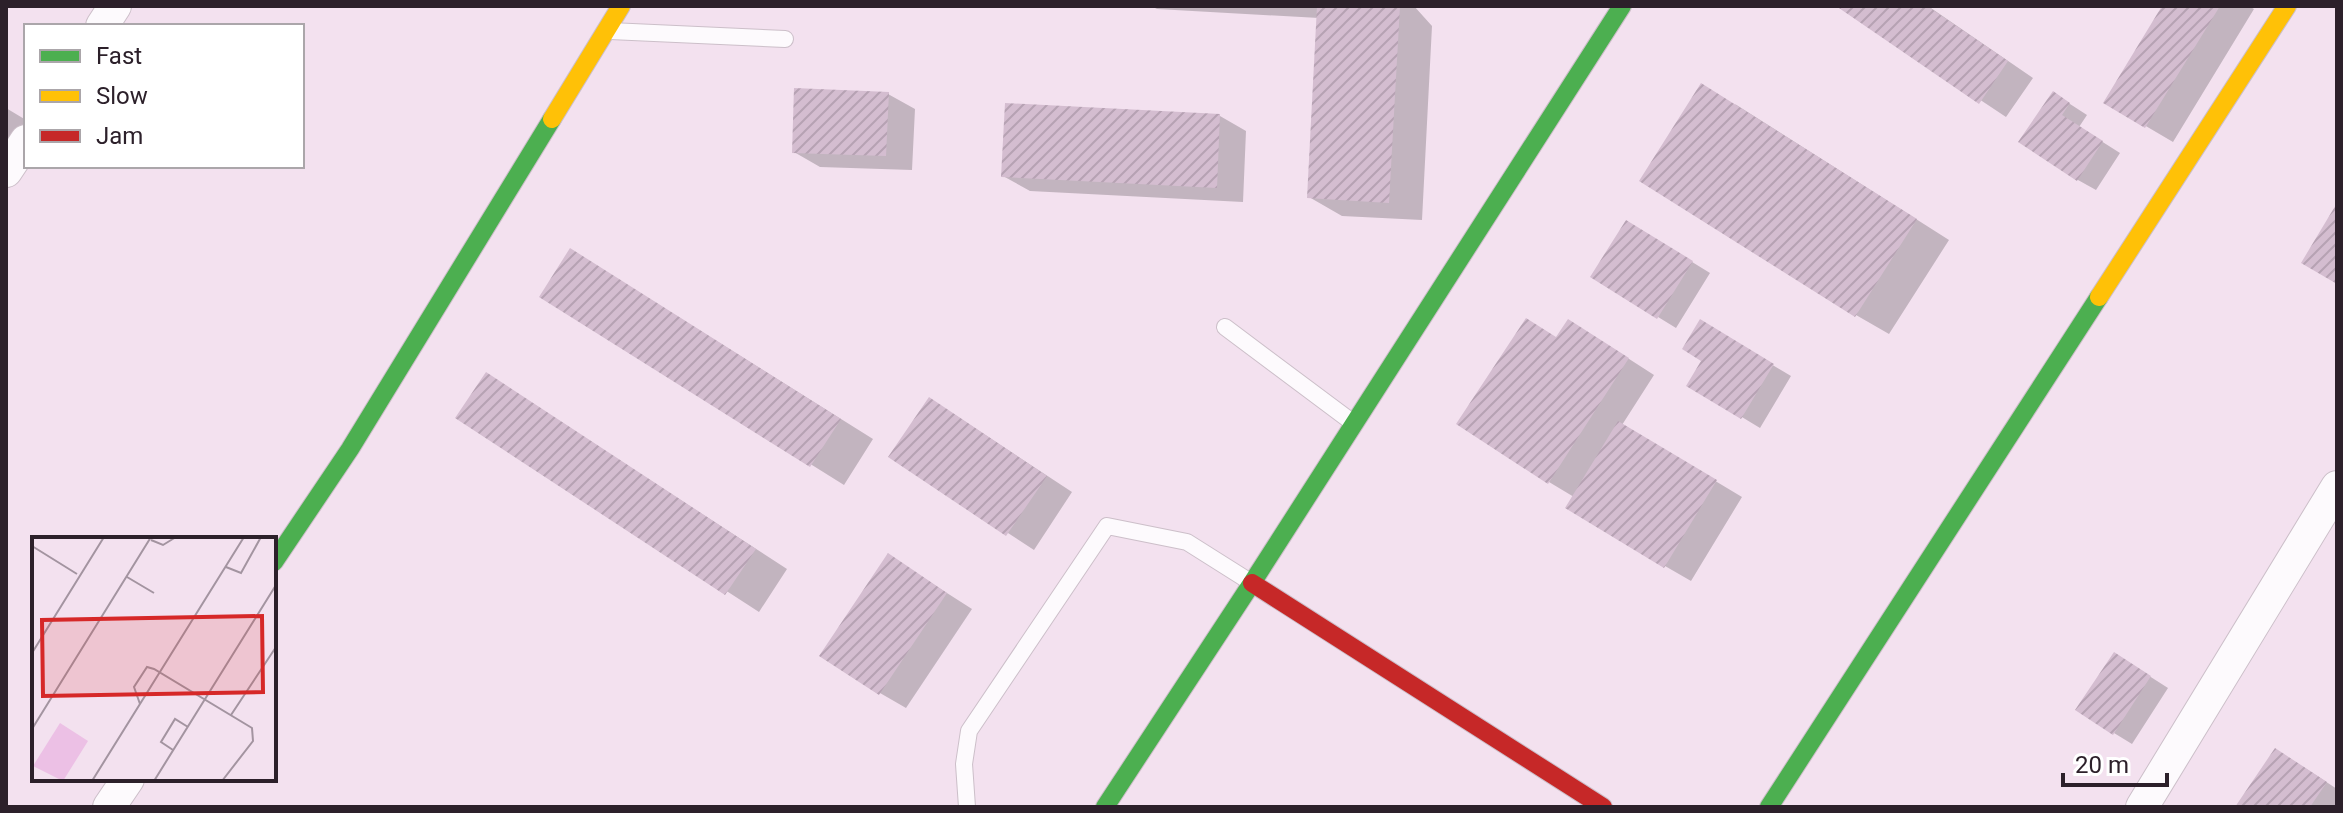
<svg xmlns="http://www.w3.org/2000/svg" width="2343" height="813" viewBox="0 0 2343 813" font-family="Roboto,sans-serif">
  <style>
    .shadow { fill: #0003 }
    .building { fill: url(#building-hatch) }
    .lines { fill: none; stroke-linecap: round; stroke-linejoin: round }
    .lane-casing { stroke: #ccbfc9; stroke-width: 18 }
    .street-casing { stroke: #ccbfc9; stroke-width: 34 }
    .fast-casing { stroke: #ccbfc9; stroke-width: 20 }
    .slow-casing { stroke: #ccbfc9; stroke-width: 20 }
    .jam-casing { stroke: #ccbfc9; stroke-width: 20 }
    .lane { stroke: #fdfafd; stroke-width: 16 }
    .street { stroke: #fdfafd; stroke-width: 32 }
    .fast { stroke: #4caf50; stroke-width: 18 }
    .slow { stroke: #ffc107; stroke-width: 18 }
    .jam { stroke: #c62828; stroke-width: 18 }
    .inset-road { fill: none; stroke: #a394a0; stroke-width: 2 }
    .view { fill: #d62828; fill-opacity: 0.15; stroke: #d62828; stroke-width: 4 }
    .inset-edge { fill: none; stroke: #2c202a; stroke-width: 4 }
  </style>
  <defs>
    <pattern id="building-hatch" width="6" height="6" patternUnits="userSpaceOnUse" patternTransform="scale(2)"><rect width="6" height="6" fill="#d4bdd0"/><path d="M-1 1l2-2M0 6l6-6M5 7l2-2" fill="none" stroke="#b6a2b3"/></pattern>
  </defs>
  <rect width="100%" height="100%" fill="#f3e1ef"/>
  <!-- shadow -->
  <path class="shadow" d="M1151,6H1414L1432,26L1422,220L1342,216L1309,197L1319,18L1157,9Z
    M1839,6H1928L2033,78L2006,117Z
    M2164,6H2249L2254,9L2173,142L2105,102Z
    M2053,93L2087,115L2079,127L2120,153L2096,190L2078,180Z
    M888,94L915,109L912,170L820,167L794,152Z
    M1735,104L1949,240L1889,334L1856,315Z
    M6,108L26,120V128L6,159Z
    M1220,116L1246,131L1243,202L1030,191L1003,176Z
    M1645,233L1710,273L1676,328L1593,277Z
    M603,270L873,439L844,485L541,296Z
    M1701,322L1791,376L1760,428L1689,385L1704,360Z
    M1595,337L1654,375L1622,425L1742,497L1691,581L1665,566L1574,497L1549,482L1558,339Z
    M486,374L787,569L759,612L458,417Z
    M955,415L1072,492L1034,550L891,457Z
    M889,556L972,609L906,708L880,693Z
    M2132,665L2168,688L2132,744L2114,733Z
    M2302,766L2337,789V807H2237Z"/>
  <!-- building -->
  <path class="building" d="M1317,6H1400L1389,203L1307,198Z
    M1836,6H1927L2008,61L1979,104Z
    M2162,6H2220L2145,128L2103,103Z
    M1701,83L1917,219L1855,317L1639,181Z
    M794,88L889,92L886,156L792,153Z
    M2053,91L2070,103L2062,115L2103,141L2077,181L2018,142Z
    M1005,103L1220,114L1217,188L1001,177Z
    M2337,203V284L2301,263Z
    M1626,220L1693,261L1657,319L1590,277Z
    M570,248L841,419L810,467L539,297Z
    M1526,318L1556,337L1568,319L1629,358L1548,484L1456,424Z
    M1700,319L1774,364L1741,419L1686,386L1701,361L1682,349Z
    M486,372L756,549L725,595L455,418Z
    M929,397L1047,476L1006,536L888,457Z
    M1618,421L1717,480L1664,568L1565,508Z
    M888,553L947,593L879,695L819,656Z
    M2114,652L2151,676L2113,735L2075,710Z
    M2275,748L2327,782L2310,807H2235Z"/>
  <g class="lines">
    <defs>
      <path id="lane" d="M610,31L785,39
        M1225,327L1352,422
        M967,807L964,764L969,731L1107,526L1187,542L1252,583"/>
      <path id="street" d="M102,26L115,6
        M6,171L26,141
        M109,807L128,779
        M2142,807L2337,487"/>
      <path id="fast" d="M274,562L350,449L552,119
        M1105,807L1252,583L1622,6
        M1769,807L2099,297"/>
      <path id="slow" d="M552,119L621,6
        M2099,297L2287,6"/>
      <path id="jam" d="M1252,583L1603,807"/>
    </defs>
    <!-- lane casing -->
    <use href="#lane" class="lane-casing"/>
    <!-- street casing -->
    <use href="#street" class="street-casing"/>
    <!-- fast casing -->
    <use href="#fast" class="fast-casing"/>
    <!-- slow casing -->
    <use href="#slow" class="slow-casing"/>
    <!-- jam casing -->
    <use href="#jam" class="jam-casing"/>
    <!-- lane -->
    <use href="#lane" class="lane"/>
    <!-- street -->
    <use href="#street" class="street"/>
    <!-- fast -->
    <use href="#fast" class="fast"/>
    <!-- slow -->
    <use href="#slow" class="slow"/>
    <!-- jam -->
    <use href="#jam" class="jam"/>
  </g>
  <!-- overview -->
  <g transform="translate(32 537)">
    <rect width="244" height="244" fill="#f3e1ef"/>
    <path d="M28,186L56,204L31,244L1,229Z" fill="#ecc0e5"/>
    <path class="inset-road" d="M119,3L131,8L144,0M0,9L45,37M194,30L209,36L229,0M95,40L122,56M0,116L72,0M108,167L102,150L115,130L122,132L220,191L221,204L190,244M199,178L244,110M0,192L119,0M141,213L129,205L143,182L156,190M60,244L212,0M122,244L244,48"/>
    <path class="view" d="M230,79L231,155L11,159L10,83Z"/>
    <rect width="244" height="244" class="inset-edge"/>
  </g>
  <!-- border -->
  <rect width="2343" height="813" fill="none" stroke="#2c202a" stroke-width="16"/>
  <!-- legend -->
  <rect x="24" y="24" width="280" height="144" fill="#ffffff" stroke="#aba6aa" stroke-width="2"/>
  <rect x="40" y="50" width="40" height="12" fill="#4caf50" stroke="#aba6aa" stroke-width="2"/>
  <text x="96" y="64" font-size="24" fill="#2c202a">Fast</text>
  <rect x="40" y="90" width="40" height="12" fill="#ffc107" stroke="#aba6aa" stroke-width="2"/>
  <text x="96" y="104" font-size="24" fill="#2c202a">Slow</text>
  <rect x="40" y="130" width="40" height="12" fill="#c62828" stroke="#aba6aa" stroke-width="2"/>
  <text x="96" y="144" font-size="24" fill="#2c202a">Jam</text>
  <!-- scale -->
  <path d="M2063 773v12h104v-12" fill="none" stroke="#2c202a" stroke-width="4"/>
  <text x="2075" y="773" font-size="24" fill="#2c202a" stroke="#ffffff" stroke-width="6" paint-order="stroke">20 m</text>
</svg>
